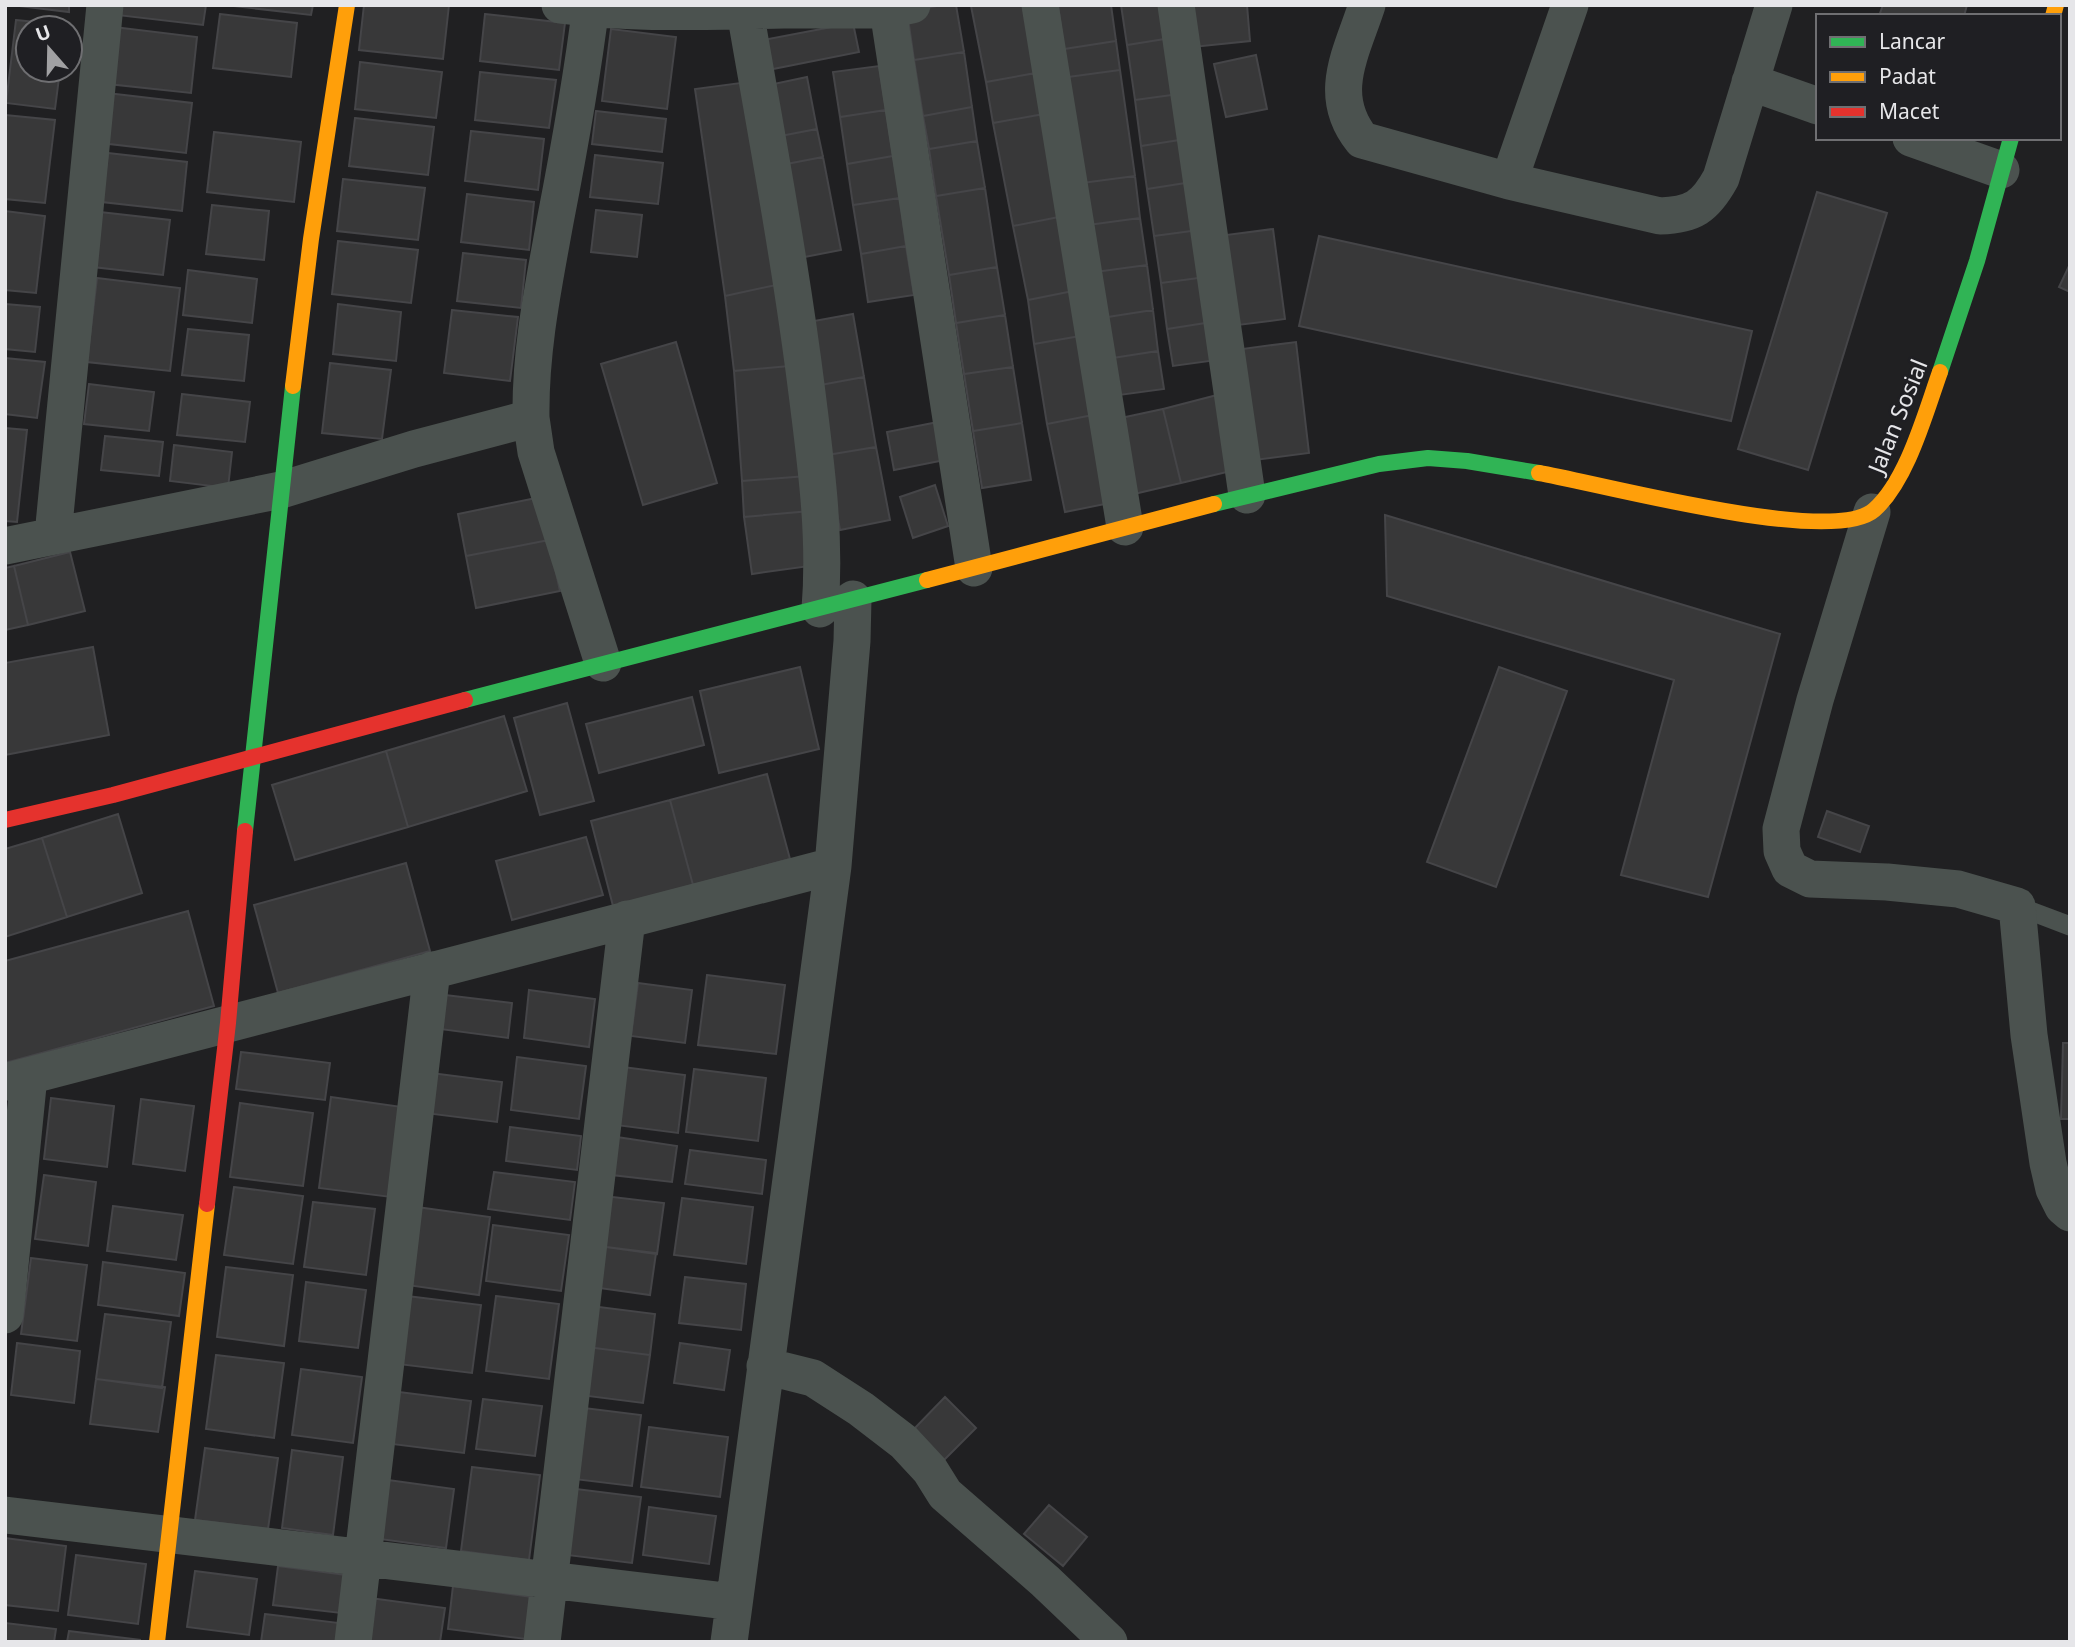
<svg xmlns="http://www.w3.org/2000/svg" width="2075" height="1647" viewBox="0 0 2075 1647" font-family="'Noto Sans',sans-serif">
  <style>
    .building { fill: #383839; stroke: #454548; stroke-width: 2 }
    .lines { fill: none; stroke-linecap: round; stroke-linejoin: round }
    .lane { stroke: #4b524f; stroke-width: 19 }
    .street { stroke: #4b524f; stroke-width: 37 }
    .fast { stroke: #30b455; stroke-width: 16 }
    .slow { stroke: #ff9f0a; stroke-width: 16 }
    .jam { stroke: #e5322d; stroke-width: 16 }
    .labels { text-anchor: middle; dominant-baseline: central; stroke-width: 5; stroke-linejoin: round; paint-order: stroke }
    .street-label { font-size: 23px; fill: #e6e6e9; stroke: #1f1f23 }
  </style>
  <rect width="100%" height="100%" fill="#202022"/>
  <!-- building -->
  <path class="building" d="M11,5H69V12Z
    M119,5H206L203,25L117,15Z
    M225,5H313L311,15Z
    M364,5H449L443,59L359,50Z
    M943,5H956L964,52L914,60L907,11Z
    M976,5H1023L1036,73L986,82L971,6Z
    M1058,5H1111L1116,41L1064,49Z
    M1121,5H1166L1171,38L1127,45Z
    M1188,5H1247L1250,41L1193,47Z
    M1883,5H1967L1964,16H1879Z
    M220,14L297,23L291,77L213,68Z
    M485,14L565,23L559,70L480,61Z
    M16,20L65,25V28H28V70H60L55,109L6,103Z
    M853,23L859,52L768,70L763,40Z
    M114,27L197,37L191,93L108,84Z
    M611,29L676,37L667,109L602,101Z
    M1171,38L1179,94L1135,100L1127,45Z
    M1116,41L1120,70L1068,77L1064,49Z
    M964,52L972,107L923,116L914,60Z
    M1256,55L1267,109L1226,117L1214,64Z
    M360,62L442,72L436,118L355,109Z
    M879,66L886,110L840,117L833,72Z
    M1120,70L1135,176L1082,183L1068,77Z
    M480,72L556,80L549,128L475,120Z
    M1036,73L1044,114L993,123L986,82Z
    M807,77L817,129L770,138L760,87Z
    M748,82L790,282L725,296L695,89Z
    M107,93L192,103L186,153L101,143Z
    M1179,94L1186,139L1141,146L1135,100Z
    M972,107L977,141L929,149L923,116Z
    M886,110L893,156L847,164L840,117Z
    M596,111L666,119L662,152L592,144Z
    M1044,114L1064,216L1013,226L993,123Z
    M5,115L55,120L45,203L5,199Z
    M355,118L434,127L428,175L349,166Z
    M817,129L823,157L776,166L770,138Z
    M471,131L544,139L538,190L465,181Z
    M214,132L301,142L294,202L207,192Z
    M1186,139L1192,182L1147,189L1141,146Z
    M977,141L985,188L936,196L929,149Z
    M108,153L187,162L182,211L102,202Z
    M595,155L663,163L658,204L590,197Z
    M893,156L900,198L853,205L847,164Z
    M823,157L841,250L794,259L776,166Z
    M1135,176L1140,218L1088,225L1082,183Z
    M343,179L425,188L418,240L337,231Z
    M1192,182L1199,230L1154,236L1147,189Z
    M985,188L997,267L949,275L936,196Z
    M1817,192L1887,213L1808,470L1738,449Z
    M467,194L534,202L529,250L461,242Z
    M900,198L906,246L861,254L853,205Z
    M212,205L269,211L264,260L206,254Z
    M596,210L642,215L637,257L591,252Z
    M5,211L45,216L36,293L5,290Z
    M100,212L170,220L163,275L93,267Z
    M1064,216L1078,290L1028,300L1013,226Z
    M1140,218L1147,265L1095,272L1088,225Z
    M1273,229L1285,319L1238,325L1226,235Z
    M1199,230L1206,277L1161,283L1154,236Z
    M1319,236L1752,331L1731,421L1299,326Z
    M338,241L418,250L411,303L332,294Z
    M906,246L914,295L868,302L861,254Z
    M463,253L526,260L521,308L457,301Z
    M2070,264V292L2059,287Z
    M1147,265L1153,310L1101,318L1095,272Z
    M997,267L1005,315L956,323L949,275Z
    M188,270L257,279L252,323L183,315Z
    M1206,277L1212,322L1167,329L1161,283Z
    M97,278L180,288L170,371L87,362Z
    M790,282L800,365L734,371L725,296Z
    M1078,290L1086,335L1034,344L1028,300Z
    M5,304L40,307L35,352L5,349Z
    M338,304L401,312L396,361L333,354Z
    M452,310L518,317L510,381L444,373Z
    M1153,310L1158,351L1106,359L1101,318Z
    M853,314L864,377L815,386L803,323Z
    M1005,315L1013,367L964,374L956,323Z
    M1212,322L1217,360L1173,366L1167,329Z
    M188,329L249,335L244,381L182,375Z
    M1086,335L1098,414L1047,424L1034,344Z
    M676,342L717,483L643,505L601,364Z
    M1296,342L1309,453L1255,460L1242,349Z
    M1158,351L1164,389L1112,396L1106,359Z
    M5,358L45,362L37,418L5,414Z
    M330,363L391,370L382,439L322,433Z
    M800,365L807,476L742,481L734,371Z
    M1013,367L1022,423L973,431L964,374Z
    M864,377L876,447L827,455L815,386Z
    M89,384L154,392L149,431L84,424Z
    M182,394L250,402L245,442L177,435Z
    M1217,395L1235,470L1181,483L1163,409Z
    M1163,409L1181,483L1134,494L1116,419Z
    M1098,414L1115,502L1065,512L1047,424Z
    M943,421L950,459L894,470L887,432Z
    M1022,423L1031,480L982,488L973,431Z
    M5,428L27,430L17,522L5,521Z
    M105,436L163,442L159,476L101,470Z
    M174,445L232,452L228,488L170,481Z
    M876,447L890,520L840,530L827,455Z
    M807,476L810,511L744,517L742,481Z
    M935,485L948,526L913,538L900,497Z
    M541,497L549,540L466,556L458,514Z
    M810,511L817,565L752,574L744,517Z
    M1385,515L1780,634L1708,897L1621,875L1674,680L1387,596Z
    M549,540L560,591L476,608L466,556Z
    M70,552L85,611L28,625L14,566Z
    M14,566L28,625L5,630V568Z
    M93,647L109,735L5,755V663Z
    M800,667L819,749L719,773L700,691Z
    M1499,667L1567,691L1496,887L1427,862Z
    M692,697L704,745L599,773L586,724Z
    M567,703L594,801L540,815L514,718Z
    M504,716L527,791L408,827L386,751Z
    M386,751L408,827L295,860L272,785Z
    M767,774L790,859L693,885L670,800Z
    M670,800L693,885L613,906L591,821Z
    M1827,811L1869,826L1860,852L1818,837Z
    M118,814L142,893L67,917L42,838Z
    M586,837L603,895L512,920L496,861Z
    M42,838L67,917L5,937V849Z
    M406,863L430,951L278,993L254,905Z
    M188,911L214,1006L5,1063V961Z
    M707,975L785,985L776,1054L698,1045Z
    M638,983L692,990L685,1043L631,1036Z
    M529,990L595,999L589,1047L524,1038Z
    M445,995L512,1003L508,1038L440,1029Z
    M2063,1043H2070V1119H2061Z
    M241,1052L330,1063L325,1100L236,1089Z
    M517,1057L586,1066L579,1119L511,1110Z
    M623,1067L685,1075L678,1133L616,1125Z
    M694,1069L766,1078L758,1141L686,1132Z
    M431,1073L502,1082L497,1122L425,1113Z
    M331,1097L402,1107L391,1197L319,1188Z
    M51,1098L114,1106L107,1167L44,1159Z
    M141,1099L194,1106L185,1171L133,1164Z
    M240,1103L313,1113L303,1186L230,1177Z
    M510,1127L581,1136L577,1170L506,1161Z
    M617,1137L677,1146L672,1182L612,1175Z
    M690,1150L766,1160L762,1194L685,1184Z
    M494,1172L575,1182L570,1220L488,1209Z
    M44,1175L96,1182L88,1246L35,1239Z
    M234,1187L303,1196L293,1264L224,1255Z
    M604,1196L664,1203L657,1254L598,1246Z
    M682,1198L753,1207L746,1264L674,1255Z
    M313,1202L375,1209L366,1275L304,1267Z
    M113,1206L183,1215L176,1260L107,1251Z
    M417,1207L490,1217L479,1295L407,1285Z
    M493,1225L569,1235L561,1291L486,1281Z
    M598,1246L656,1253L650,1295L592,1287Z
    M31,1258L87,1265L77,1341L21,1334Z
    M103,1262L185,1273L179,1316L98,1305Z
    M226,1267L293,1275L284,1346L217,1337Z
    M685,1277L746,1284L741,1330L679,1323Z
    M306,1282L366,1290L358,1348L299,1341Z
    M407,1296L481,1305L472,1373L398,1364Z
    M496,1296L559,1304L549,1379L486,1371Z
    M591,1306L655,1314L650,1355L586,1347Z
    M105,1314L171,1322L162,1388L96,1379Z
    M17,1343L80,1351L74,1403L11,1395Z
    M680,1343L730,1350L724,1390L674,1383Z
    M587,1347L650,1355L643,1403L580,1395Z
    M216,1355L284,1363L274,1438L206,1429Z
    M301,1369L362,1377L353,1443L292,1435Z
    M96,1379L165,1387L158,1432L90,1424Z
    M391,1391L471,1401L464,1453L384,1443Z
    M945,1397L976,1428L943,1461L912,1431Z
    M483,1399L542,1406L535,1456L476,1449Z
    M584,1408L641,1415L632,1486L574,1479Z
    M649,1427L728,1437L720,1497L641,1487Z
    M205,1448L278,1458L268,1529L195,1520Z
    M292,1450L343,1457L333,1535L282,1528Z
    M472,1467L540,1475L529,1560L461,1551Z
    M388,1480L454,1489L446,1548L380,1539Z
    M568,1488L641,1497L632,1563L559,1554Z
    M1049,1505L1087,1537L1063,1566L1024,1534Z
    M649,1507L716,1516L709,1564L643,1555Z
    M5,1538L66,1546L58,1611L5,1605Z
    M76,1555L146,1564L138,1624L68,1615Z
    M278,1566L346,1575L341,1613L273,1605Z
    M195,1571L257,1579L249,1635L187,1627Z
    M453,1586L532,1597L526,1639L448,1629Z
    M370,1598L445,1608L440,1642H364Z
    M265,1614L339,1623L336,1642H261Z
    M5,1623L56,1629L54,1642H5Z
    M69,1631L140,1640V1642H67Z"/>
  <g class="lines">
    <!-- lane -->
    <path class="lane" d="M2017,906L2070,926"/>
    <!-- street -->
    <path class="street" d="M560,5C633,15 710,11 784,10V5
      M1040,5L1125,527
      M1176,5L1247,495
      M1367,5C1351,54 1326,95 1362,140L1509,181L1660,216C1693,215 1705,207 1721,178L1774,5
      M784,10H888L912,5
      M888,10L974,568
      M745,11C767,138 791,265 807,393C816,465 826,536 820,609
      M1750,82L1818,106
      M1911,138L2001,170
      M1509,181L1570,5
      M531,418L536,452L603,663
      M1872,512L1815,700L1781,829L1782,851L1790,869L1810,879L1887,882L1958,889L2017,906L2029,1035L2048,1163L2054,1189L2063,1207L2070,1213
      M53,535L105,5
      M5,546L281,490L414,449L531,418C530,351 543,288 555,222C569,150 582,78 591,5
      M833,866L852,641L853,599
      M5,1082L833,866L729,1642
      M5,1315L29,1076
      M765,1366L813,1378L861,1409L904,1442L930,1470L945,1494L1045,1581L1109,1642
      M5,1515L734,1602
      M353,1642L432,970
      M542,1642L627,919"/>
    <!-- fast -->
    <path class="fast" d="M1940,372L1977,261L2011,138
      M1214,504L1379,464L1428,458L1467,461L1539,473
      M465,700L927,580
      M245,831L293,386"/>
    <!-- slow -->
    <path class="slow" d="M2053,16L2056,5
      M293,386L311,239L347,5
      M1539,473C1598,483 1832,547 1874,510C1907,481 1925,414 1940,372
      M927,580L1214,504
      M157,1642L207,1204"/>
    <!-- jam -->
    <path class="jam" d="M5,820L113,795L465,700
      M207,1204L228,1023L245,831"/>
  </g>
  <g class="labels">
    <!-- street labels -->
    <g class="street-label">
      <text transform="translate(1897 416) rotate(-68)">Jalan Sosial</text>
    </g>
  </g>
  <!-- border -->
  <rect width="2075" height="1647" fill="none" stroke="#e6e6e9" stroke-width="14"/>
  <!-- legend -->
  <rect x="1816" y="14" width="245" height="126" fill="#1f1f23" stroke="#6f6f72" stroke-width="2"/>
  <rect x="1830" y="37" width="35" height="10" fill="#30b455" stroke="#6f6f72" stroke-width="2"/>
  <text x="1879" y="49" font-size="21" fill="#e6e6e9">Lancar</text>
  <rect x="1830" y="72" width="35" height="10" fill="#ff9f0a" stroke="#6f6f72" stroke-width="2"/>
  <text x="1879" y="84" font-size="21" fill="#e6e6e9">Padat</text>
  <rect x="1830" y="107" width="35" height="10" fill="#e5322d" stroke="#6f6f72" stroke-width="2"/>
  <text x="1879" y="119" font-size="21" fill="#e6e6e9">Macet</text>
  <!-- north arrow -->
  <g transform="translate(49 49) rotate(340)"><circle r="33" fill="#1f1f23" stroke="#6f6f72" stroke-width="2"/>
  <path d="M0-5L12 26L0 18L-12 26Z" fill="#a1a1a3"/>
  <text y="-10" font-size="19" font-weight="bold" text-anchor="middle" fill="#e6e6e9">U</text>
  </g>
</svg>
